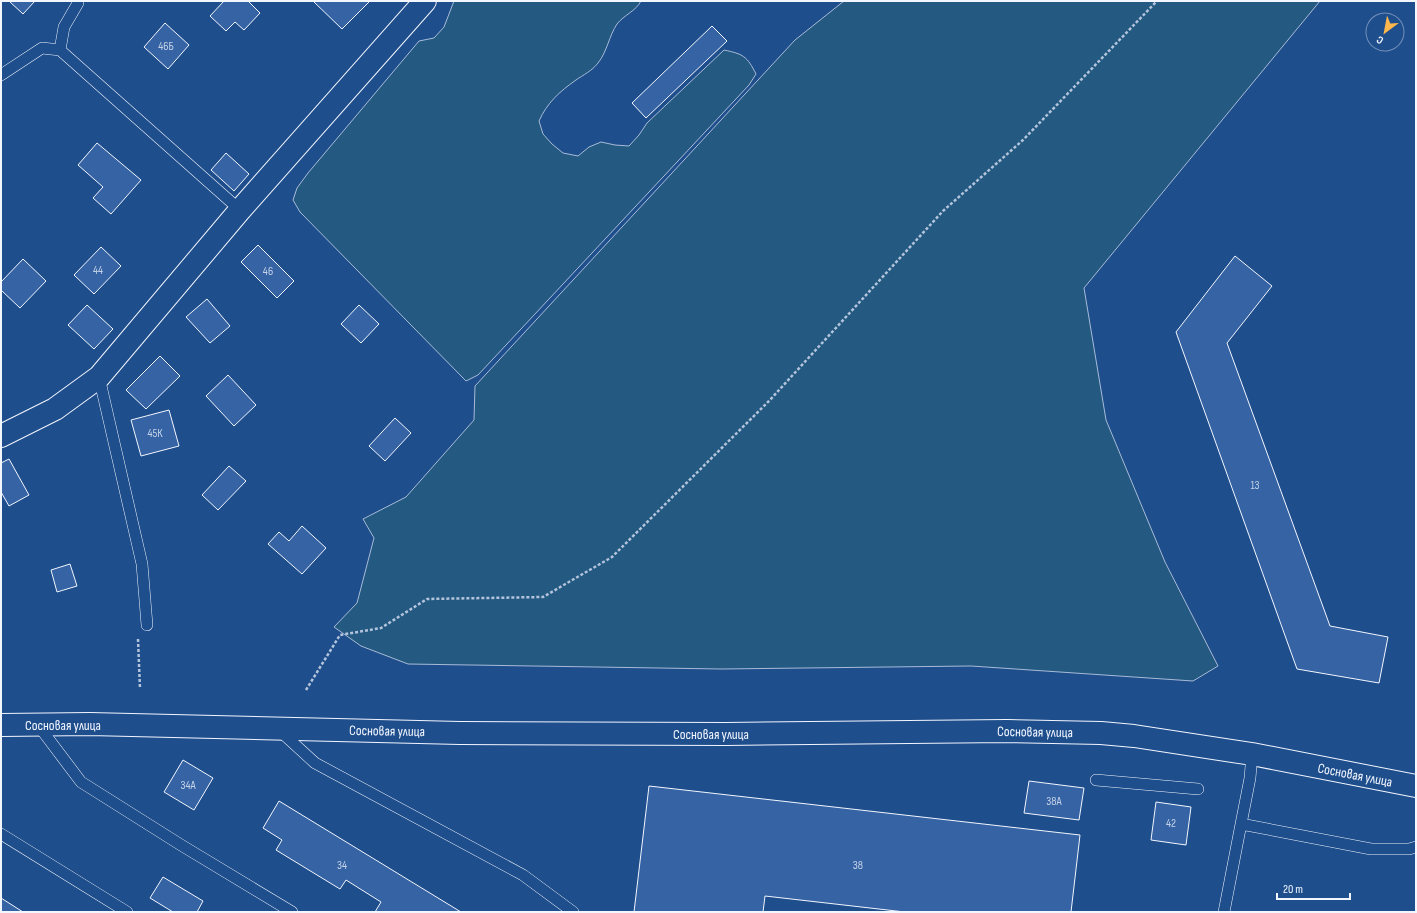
<svg xmlns="http://www.w3.org/2000/svg" width="1417" height="913" viewBox="0 0 1417 913" font-family="'Sofia Sans Condensed',sans-serif">
  <style>
    .green { fill: #245a82; stroke: #a8bbd7 }
    .building { fill: #3563a3; stroke: #f2f6ff }
    .lines { fill: none; stroke-linecap: round; stroke-linejoin: round }
    .service-casing { stroke: #f2f6ff; stroke-width: 12 }
    .minor-casing { stroke: #f2f6ff; stroke-width: 24 }
    .tertiary-casing { stroke: #f2f6ff; stroke-width: 24 }
    .path { stroke: #b3c4dc; stroke-width: 2.5; stroke-dasharray: 3 2; stroke-linecap: butt }
    .service { stroke: #1f4e8c; stroke-width: 11 }
    .minor { stroke: #1f4e8c; stroke-width: 22 }
    .tertiary { stroke: #1f4e8c; stroke-width: 22 }
    .labels { text-anchor: middle; dominant-baseline: central; stroke-width: 3; stroke-linejoin: round; paint-order: stroke }
    .number-label { font-size: 12px; fill: #c3d1e8 }
    .street-label { font-size: 14px; fill: #f2f6ff; stroke: #1f4e8c }
  </style>
  <rect width="100%" height="100%" fill="#1f4e8c"/>
  <!-- green -->
  <path class="green" d="M454,1H641C636,11 624,15 617,24C609,36 607,52 598,63C592,71 583,75 576,80C559,92 547,103 539,121L543,134L552,144L563,153L578,156L589,147L601,142L615,145L629,146L639,135L647,123L724,50C743,54 747,56 756,74L749,85L478,375L466,381L300,212L293,200L297,188L308,173L419,41L434,38L444,27Z
    M844,1H1320L1084,288L1106,420L1165,562L1218,666L1193,681L971,666L721,669L408,664L361,646L334,627L357,603L374,538L363,519L406,497L474,420L475,386L795,40Z"/>
  <!-- building -->
  <path class="building" d="M9,1H35L23,14Z
    M224,1H248L260,13L244,30L235,22L226,31L210,16Z
    M313,1H368L369,2L342,29Z
    M165,23L189,45L168,69L144,47Z
    M712,26L727,41L646,118L632,103Z
    M97,143L141,180L111,214L93,198L103,187L78,165Z
    M226,153L249,174L234,191L211,170Z
    M258,245L294,281L277,298L241,262Z
    M101,247L121,266L94,294L74,275Z
    M1235,256L1272,286L1227,343L1330,626L1388,637L1379,683L1297,669L1176,332Z
    M23,259L46,281L20,308L1,290V282Z
    M207,299L230,326L210,343L186,317Z
    M87,305L113,329L94,349L68,325Z
    M359,305L379,324L361,343L341,324Z
    M160,356L180,376L146,409L126,390Z
    M228,375L256,405L234,426L206,396Z
    M169,410L179,446L141,456L131,420Z
    M395,418L411,433L385,461L369,446Z
    M9,459L29,495L9,506L1,492V463Z
    M229,466L246,481L218,510L202,495Z
    M302,526L326,548L302,574L268,544L279,532L289,541Z
    M70,564L77,586L57,592L51,570Z
    M183,760L213,778L194,810L164,792Z
    M1029,781L1084,788L1079,820L1024,813Z
    M649,786L1080,835L1071,912H905L765,896L763,912H634Z
    M279,801L461,912H375L381,902L346,880L340,889L276,850L282,840L263,828Z
    M1156,802L1191,807L1186,845L1151,840Z
    M163,877L203,901L197,912H173L150,898Z
    M1,898L23,912H1Z"/>
  <g class="lines">
    <defs>
      <path id="service" d="M60,50L64,27L78,3
        M1,75L42,48L60,50L240,210
        M99,377L142,564L147,625
        M38,725L81,782L181,845L292,912
        M279,730L315,763L523,875L573,912
        M1252,754L1250,778L1241,824L1371,849H1409L1416,847
        M1096,780L1198,789
        M1,834L127,912
        M1224,912L1241,824"/>
      <path id="minor" d="M1,436L55,409L99,377L240,210L425,1"/>
      <path id="tertiary" d="M1,725L90,724L460,733L726,734L1007,731L1101,733L1134,736L1252,754L1416,786"/>
    </defs>
    <!-- service casing -->
    <use href="#service" class="service-casing"/>
    <!-- minor casing -->
    <use href="#minor" class="minor-casing"/>
    <!-- tertiary casing -->
    <use href="#tertiary" class="tertiary-casing"/>
    <!-- path -->
    <path class="path" d="M138,639L140,689
      M306,690L340,635L381,628L427,599L543,597L612,557L769,401L943,211L1023,140L1157,1"/>
    <!-- service -->
    <use href="#service" class="service"/>
    <!-- minor -->
    <use href="#minor" class="minor"/>
    <!-- tertiary -->
    <use href="#tertiary" class="tertiary"/>
  </g>
  <g class="labels">
    <!-- number labels -->
    <g class="number-label">
      <text x="166" y="46">46Б</text>
      <text x="98" y="270">44</text>
      <text x="268" y="271">46</text>
      <text x="155" y="433">45К</text>
      <text x="1255" y="485">13</text>
      <text x="188" y="785">34А</text>
      <text x="1054" y="801">38А</text>
      <text x="1171" y="823">42</text>
      <text x="342" y="865">34</text>
      <text x="858" y="865">38</text>
    </g>
    <!-- street labels -->
    <g class="street-label">
      <text x="63" y="725">Сосновая улица</text>
      <text transform="translate(387 731) rotate(1)">Сосновая улица</text>
      <text transform="translate(1035 732) rotate(1)">Сосновая улица</text>
      <text x="711" y="734">Сосновая улица</text>
      <text transform="translate(1355 775) rotate(11)">Сосновая улица</text>
    </g>
  </g>
  <!-- border -->
  <rect width="1417" height="913" fill="none" stroke="#f2f6ff" stroke-width="4"/>
  <!-- north arrow -->
  <g transform="translate(1385 32) rotate(212)"><circle r="19" fill="#1f4e8c" stroke="#7391ba"/>
  <path d="M0-3L7 15L0 10L-7 15Z" fill="#ffb74d"/>
  <text y="-6" font-size="11" font-weight="bold" text-anchor="middle" fill="#f2f6ff">С</text>
  </g>
  <!-- scale -->
  <path d="M1277 893v6h73v-6" fill="none" stroke="#f2f6ff" stroke-width="2"/>
  <text x="1283" y="893" font-size="12" fill="#f2f6ff" stroke="#1f4e8c" stroke-width="3" paint-order="stroke">20 m</text>
</svg>
